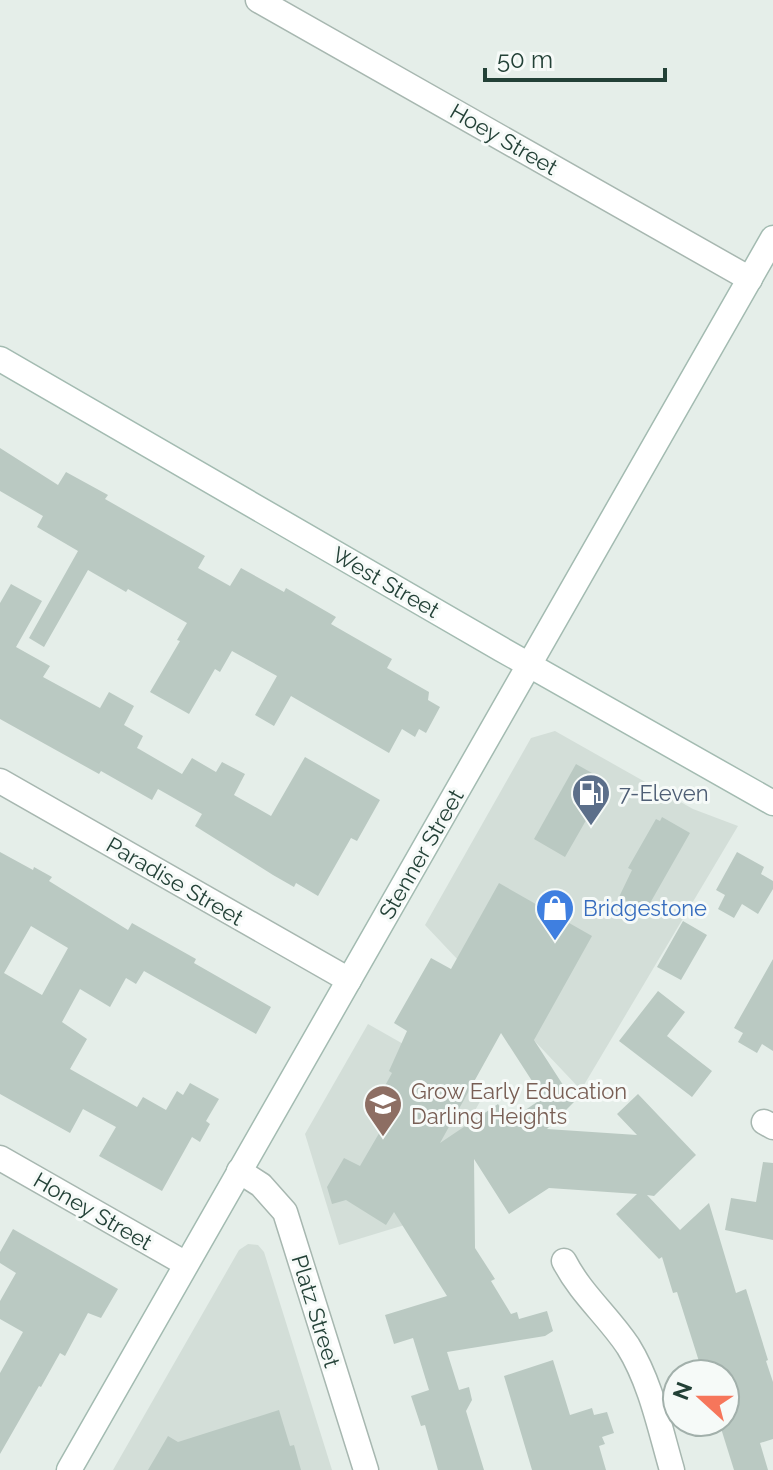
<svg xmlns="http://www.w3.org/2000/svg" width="773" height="1470" viewBox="0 0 773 1470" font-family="Raleway,sans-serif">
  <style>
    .built { fill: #d3ded8 }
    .building { fill: #bac9c2; fill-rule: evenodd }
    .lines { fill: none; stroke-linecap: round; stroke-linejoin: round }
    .minor-casing { stroke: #a7b7b0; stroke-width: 27 }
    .tertiary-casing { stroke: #a7b7b0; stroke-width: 27 }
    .secondary-casing { stroke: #a3bbb1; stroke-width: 27 }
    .minor { stroke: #fff; stroke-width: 24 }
    .tertiary { stroke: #fff; stroke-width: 24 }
    .secondary { stroke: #fff; stroke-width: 24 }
    .labels { text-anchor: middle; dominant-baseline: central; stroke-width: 6; stroke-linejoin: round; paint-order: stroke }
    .street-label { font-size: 22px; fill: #234137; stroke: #f6faf8 }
    .service-label { font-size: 22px; fill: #4e5e75; stroke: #f6faf8; text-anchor: start }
    .shop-label { font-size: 22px; fill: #366cbe; stroke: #f6faf8; text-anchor: start }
    .education-label { font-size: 22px; fill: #785e54; stroke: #f6faf8; text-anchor: start }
  </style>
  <rect width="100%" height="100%" fill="#e5eee9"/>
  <!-- built -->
  <path class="built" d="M555,731L693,809L738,826L581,1090L425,925L531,738Z
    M368,1024L486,1091L411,1223L339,1245L305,1134Z
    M248,1244L258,1245L264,1252L332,1470H113L239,1250Z"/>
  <!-- building -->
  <path class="building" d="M0,448L58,485L66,472L108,495L105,499L205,556L198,568L230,586L241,568L284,592L286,588L336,617L331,624L392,659L387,668L429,692L428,700L440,707L426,733L419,729L415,737L402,729L389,753L291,696L274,726L255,715L277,676L232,651L220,672L215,669L189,714L150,692L180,641L177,640L187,623L128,589L126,592L88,570L44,647L29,638L78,551L37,527L43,516L0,491Z
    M11,584L42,601L16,647L50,666L43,677L100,708L109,692L134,706L124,725L143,736L137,748L139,749L182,774L192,758L216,772L222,762L245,774L234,795L271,816L305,757L380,800L357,841L351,838L318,896L296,883L294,887L273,875L195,826L202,814L158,789L152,800L101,771L99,774L0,719V603Z
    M576,764L608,782L565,857L534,839Z
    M662,817L690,833L645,912L619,897L632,870L628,868L656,819L660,821Z
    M0,852L33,870L34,867L52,877L49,881L128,930L132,923L196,959L194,963L271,1007L256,1034L144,971L136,984L126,978L110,1007L80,989L62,1022L87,1039L70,1069L137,1107L143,1097L166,1110L177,1091L183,1095L190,1083L219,1099L206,1121L210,1124L200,1142L192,1137L162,1191L99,1156L116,1127L83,1109L70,1133L0,1094ZM31,926L68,948L42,995L4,973Z
    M737,852L764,867L761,874L773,881V889L758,914L742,904L734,918L718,909L725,895L716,890Z
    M499,883L592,936L534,1040L574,1102L547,1129L637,1135L617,1114L638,1094L696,1155L654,1196L647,1195L680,1230L709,1203L736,1293L746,1289L768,1360L766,1361L773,1382V1439L760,1443L768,1470H734L719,1422H725V1374H703L677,1292L673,1293L662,1257L659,1259L616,1214L637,1194L549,1188L509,1214L474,1159L475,1248L495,1279L491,1281L511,1314L517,1312L519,1319L547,1311L553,1331L545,1336L447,1352L459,1390L469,1387L472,1400L466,1411L484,1470H438L425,1425L421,1426L411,1396L429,1390L413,1338L394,1344L385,1315L447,1296L394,1212L386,1225L346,1200L332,1204L327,1187L344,1158L360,1166L385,1123L376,1114L383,1104L377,1100L392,1073L389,1071L407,1031L394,1023L431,958L451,969ZM501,1033L543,1098L509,1121L498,1104L440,1143Z
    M683,921L707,935L681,980L657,967Z
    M773,959V1051L762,1044L757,1053L738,1042L743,1033L734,1028Z
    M658,991L685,1012L667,1036L712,1071L692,1097L619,1041Z
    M763,1162L773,1163V1240L725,1230L731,1198L756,1202Z
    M13,1229L118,1289L101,1318L88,1313L65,1356L60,1353L41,1387L39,1386L0,1454V1373L23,1332L0,1319V1301L16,1273L0,1263V1252Z
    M553,1360L570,1415L592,1408L594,1415L607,1412L614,1433L602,1437L605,1444L599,1446L606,1470H532L504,1376Z
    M279,1410L290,1446L294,1445L301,1470H148L168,1436L178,1442Z"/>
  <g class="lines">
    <defs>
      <path id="minor" d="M258,0L750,279
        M0,781L349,980
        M764,1122L773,1127
        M0,1158L186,1264
        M564,1261C581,1294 608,1316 628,1346C651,1383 660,1429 672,1470"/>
      <path id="tertiary" d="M239,1171L261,1185L285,1212L366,1470"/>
      <path id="secondary" d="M0,359L501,649L773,803
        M69,1470L773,238"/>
    </defs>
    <!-- minor casing -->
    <use href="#minor" class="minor-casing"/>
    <!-- tertiary casing -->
    <use href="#tertiary" class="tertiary-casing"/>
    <!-- secondary casing -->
    <use href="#secondary" class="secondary-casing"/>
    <!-- minor -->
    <use href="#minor" class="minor"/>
    <!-- tertiary -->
    <use href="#tertiary" class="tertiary"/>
    <!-- secondary -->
    <use href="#secondary" class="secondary"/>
  </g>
  <!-- icons -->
  <defs>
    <symbol id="fuel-pin" viewBox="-11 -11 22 30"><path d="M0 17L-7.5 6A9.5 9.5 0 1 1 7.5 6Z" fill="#5c6f8a" stroke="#f6faf8"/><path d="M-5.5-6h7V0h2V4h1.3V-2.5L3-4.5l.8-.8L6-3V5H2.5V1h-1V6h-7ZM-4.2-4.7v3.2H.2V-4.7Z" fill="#fff"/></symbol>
    <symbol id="shop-pin" viewBox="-11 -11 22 30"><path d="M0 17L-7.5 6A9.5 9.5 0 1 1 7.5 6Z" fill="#3f7fe0" stroke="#f6faf8"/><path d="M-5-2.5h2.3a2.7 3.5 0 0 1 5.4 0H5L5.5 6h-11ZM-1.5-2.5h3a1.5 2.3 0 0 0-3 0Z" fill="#fff"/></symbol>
    <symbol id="school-pin" viewBox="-11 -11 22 30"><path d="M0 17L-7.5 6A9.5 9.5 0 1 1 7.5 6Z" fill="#8d6e63" stroke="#f6faf8"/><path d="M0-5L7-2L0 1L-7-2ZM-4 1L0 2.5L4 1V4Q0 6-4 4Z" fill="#fff"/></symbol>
  </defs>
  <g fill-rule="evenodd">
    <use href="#fuel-pin" x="569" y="771" width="44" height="60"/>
    <use href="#shop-pin" x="533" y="886" width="44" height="60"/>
    <use href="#school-pin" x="361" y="1082" width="44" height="60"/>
  </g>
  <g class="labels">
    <!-- street labels -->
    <g class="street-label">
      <text transform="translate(504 139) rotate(30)">Hoey Street</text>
      <text transform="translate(386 582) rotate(30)">West Street</text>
      <text transform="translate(421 854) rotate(-60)">Stenner Street</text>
      <text transform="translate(175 881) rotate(30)">Paradise Street</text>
      <text transform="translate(93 1211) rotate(30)">Honey Street</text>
      <text transform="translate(316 1311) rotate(73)">Platz Street</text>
    </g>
    <!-- service labels -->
    <g class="service-label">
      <text x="619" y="793">7-Eleven</text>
    </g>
    <!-- shop labels -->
    <g class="shop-label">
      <text x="583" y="908">Bridgestone</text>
    </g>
    <!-- education labels -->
    <g class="education-label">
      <text x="411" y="1091">Grow Early Education<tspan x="411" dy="25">Darling Heights</tspan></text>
    </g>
  </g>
  <!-- north arrow -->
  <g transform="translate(701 1398) rotate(291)"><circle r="38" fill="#f6faf8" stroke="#a2b0ab" stroke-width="2"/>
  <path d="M0-6L14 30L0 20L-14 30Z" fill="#f6765b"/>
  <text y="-12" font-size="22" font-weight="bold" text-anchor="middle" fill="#234137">N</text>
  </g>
  <!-- scale -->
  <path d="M485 68v12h180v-12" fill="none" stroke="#234137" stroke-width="4"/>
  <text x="497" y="68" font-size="24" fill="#234137" stroke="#f6faf8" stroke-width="6" paint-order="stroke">50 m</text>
</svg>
